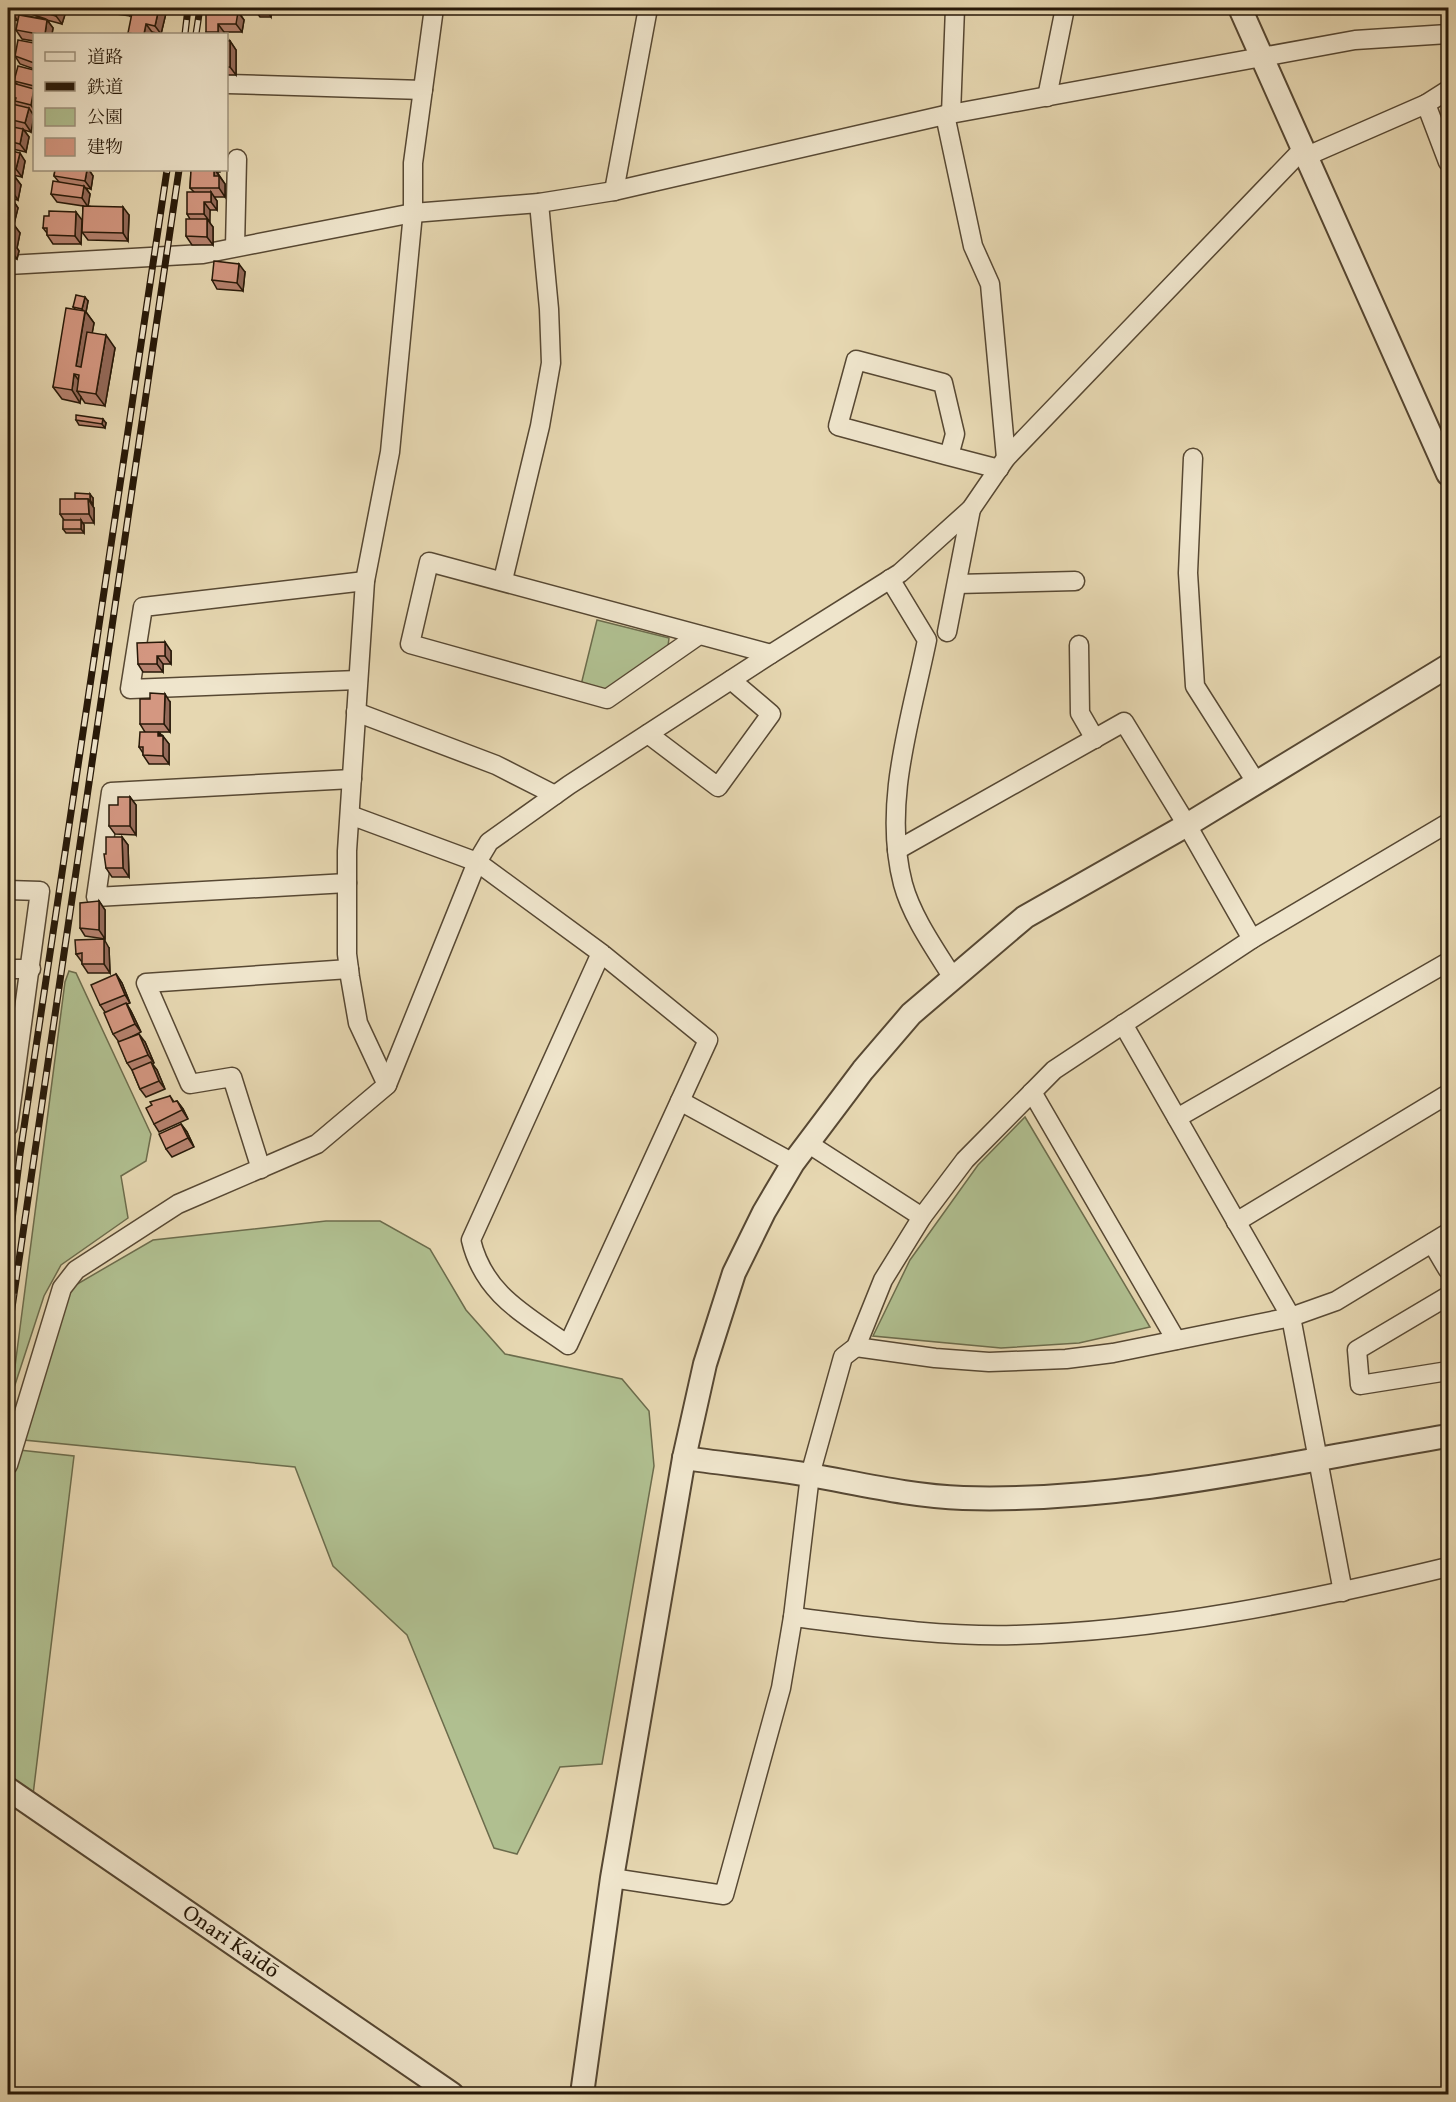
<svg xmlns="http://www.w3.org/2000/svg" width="1456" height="2102" viewBox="0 0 1456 2102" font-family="Vollkorn,'Noto Serif JP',serif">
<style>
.green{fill:#b0bf90;stroke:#6c6c4c;stroke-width:1.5}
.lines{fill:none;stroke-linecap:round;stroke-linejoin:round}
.minor-casing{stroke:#574833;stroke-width:21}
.tertiary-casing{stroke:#574833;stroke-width:26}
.minor{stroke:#efe5cc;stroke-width:18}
.tertiary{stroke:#efe5cc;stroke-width:22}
.rail-casing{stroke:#271909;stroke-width:7}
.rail{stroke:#efe5cc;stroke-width:4.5;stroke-dasharray:14;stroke-linecap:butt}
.wall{fill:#b6826f;stroke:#271909;stroke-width:1.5}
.shaded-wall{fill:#946a5a;stroke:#271909;stroke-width:1.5}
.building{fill:#d49781;stroke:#271909;stroke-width:1.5}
.labels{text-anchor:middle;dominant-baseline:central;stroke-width:5;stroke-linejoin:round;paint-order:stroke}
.street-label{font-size:21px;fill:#271909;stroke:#efe5cc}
</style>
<rect width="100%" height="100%" fill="#e6d7b1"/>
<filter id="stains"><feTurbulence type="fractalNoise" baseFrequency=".00333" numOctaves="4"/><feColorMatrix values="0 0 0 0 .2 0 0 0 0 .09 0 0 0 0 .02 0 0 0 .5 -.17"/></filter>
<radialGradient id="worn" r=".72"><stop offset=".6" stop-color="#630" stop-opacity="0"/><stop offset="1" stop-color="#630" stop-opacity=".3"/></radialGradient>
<g class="green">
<polygon points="597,620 669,638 667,654 609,691 580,689"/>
<polygon points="69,971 76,973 151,1134 146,1161 121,1176 128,1218 61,1265 44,1296 11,1397 65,982"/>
<polygon points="1025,1117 1150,1327 1079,1343 1001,1348 873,1336 910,1260 978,1165"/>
<polygon points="326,1221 380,1221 430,1249 466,1310 505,1354 622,1379 649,1411 654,1466 602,1764 560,1767 517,1854 494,1848 407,1635 333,1566 295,1467 24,1440 67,1290 153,1240"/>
<polygon points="19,1450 74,1456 33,1795 8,1779 8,1484"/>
</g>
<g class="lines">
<g class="minor-casing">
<g id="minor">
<polyline points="228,84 423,90"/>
<polyline points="1047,97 1065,8"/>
<polyline points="1426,104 1448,90"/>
<polyline points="951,114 955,8"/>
<polyline points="945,115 973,246 990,284 1006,458"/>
<polyline points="1307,156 1426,104 1448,162"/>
<polyline points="614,191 648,8"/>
<polyline points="235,247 237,159"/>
<polyline points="8,265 203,254 413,213 539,203 614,191 945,115 1355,40 1448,34"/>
<polyline points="949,456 838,426 856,360 943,383 955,434 949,456 999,469"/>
<polyline points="1193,458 1188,573 1195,686 1256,782"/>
<path d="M890,579l37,61c-16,79 -45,164 -24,244 9,33 32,65 50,94"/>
<polyline points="503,580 540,426 551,363 549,309 539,203"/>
<polyline points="957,584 1075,581"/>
<polyline points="947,632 971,509"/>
<polyline points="699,635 607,699 410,644 429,562 771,654"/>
<polyline points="1079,645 1080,713 1095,739"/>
<polyline points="358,680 130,689 143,607 365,581"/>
<polyline points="356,712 496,765 555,795"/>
<polyline points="648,734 718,787 771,714 731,680"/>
<path d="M350,815l127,47 124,91 107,87 -140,305c-42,-30 -84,-50 -97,-105l130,-287"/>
<polyline points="897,850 1124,722 1187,825 1252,939"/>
<polyline points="347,883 96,897 111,792 352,779"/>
<polyline points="8,890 40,891 8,1127"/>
<polyline points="8,969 31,969"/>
<polyline points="1123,1024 1291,1317 1343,1592"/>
<polyline points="387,1085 358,1023 350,977 347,954 347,851 365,581 390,452 413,213 413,163 434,8"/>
<polyline points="1032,1092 1176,1340"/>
<polyline points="680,1101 793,1163"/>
<polyline points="1177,1118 1448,962"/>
<polyline points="809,1144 922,1217"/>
<polyline points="261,1169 232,1077 190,1084 146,983 349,969"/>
<polyline points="1236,1222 1448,1094"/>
<polyline points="1432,1243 1448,1270"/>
<polyline points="1448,1296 1357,1350 1360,1385 1448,1371"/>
<polyline points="856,1347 935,1358 989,1362 1066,1359 1113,1353 1291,1317 1336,1301 1448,1233"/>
<polyline points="8,1465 62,1288 76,1270 178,1204 317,1144 387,1085 477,862 489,842 569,785 771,654 900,573 971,509 1006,458 1303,149"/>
<path d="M793,1617c73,9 148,20 222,18 146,-4 292,-34 433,-68"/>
<polyline points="612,1878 724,1895 781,1688 793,1617 810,1475 843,1357 856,1347 883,1280 922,1217 965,1160 1054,1070 1252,939 1448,823"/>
</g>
</g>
<g class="tertiary-casing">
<g id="tertiary">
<polyline points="1240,8 1448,474"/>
<path d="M684,1458c42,6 84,10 126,17 51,9 101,21 153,23 161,5 327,-36 485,-62"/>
<path id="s1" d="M8,1789l444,305"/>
<polyline points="582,2094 612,1878 684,1458 705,1364 734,1273 764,1212 793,1163 863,1070 911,1014 1025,917 1187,825 1448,666"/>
</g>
</g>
<use href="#minor" class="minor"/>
<use href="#tertiary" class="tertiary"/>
<g class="rail-casing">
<g id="rail">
<polyline points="185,34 188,8"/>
<polyline points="196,34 200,8"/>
<polyline points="8,1253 20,1154 167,170"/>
<polyline points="8,1335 179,170"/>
</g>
</g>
<use href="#rail" class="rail"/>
</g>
<g class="wall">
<polygon points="8,8 22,8 20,15 46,19 31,14 26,8 67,8 62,24 47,20 53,28 52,34 34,34 34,41 22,39 16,30 18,21 8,18"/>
<polygon points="99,8 132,8 130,16 102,12"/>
<polygon points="236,8 244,20 242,32 224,32 224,34 208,34 206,32"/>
<polygon points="254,8 279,8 279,10 271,10 271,17 260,17 254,9"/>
<polygon points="166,13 161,34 152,32 152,34 129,34 128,33"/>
<polygon points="226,41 230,41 236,50 236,75 226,75"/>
<polygon points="34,43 34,69 20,64 15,56"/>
<polygon points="34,70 34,113 31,112 34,117 31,132 24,130 29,137 26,152 8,148 8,103 12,104 8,98 8,89 17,84 14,81"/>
<polygon points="8,150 25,161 22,177 8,174"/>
<polygon points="55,170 89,170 93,176 91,189 86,188 90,194 88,206 129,215 128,241 88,240 82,232 83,206 57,202 51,194 59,182 54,176"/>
<polygon points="191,170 220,170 220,172 217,172 225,184 225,197 214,197 217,201 217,210 210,210 209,222 213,227 213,245 192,245 186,236 190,219 187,214 194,192 190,188"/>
<polygon points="8,175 15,177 21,185 18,200 8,198"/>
<polygon points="8,198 12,199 18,208 14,224 8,222"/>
<polygon points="82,220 81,244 53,244 47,235 47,233 43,228"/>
<polygon points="8,223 14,225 20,233 17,248 19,251 17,259 8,257"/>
<polygon points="245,272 243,291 217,289 212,280"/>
<polygon points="88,301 86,312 94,323 92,333 115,348 105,406 85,403 81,397 80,403 62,399 53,387 75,309 73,307"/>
<polygon points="76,420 106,423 105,428 79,425"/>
<polygon points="93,498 93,505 92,505 94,508 94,523 83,523 84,525 84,533 66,533 63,529 64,520 60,514 75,499"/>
<polygon points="171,651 171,664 163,664 163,672 143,672 138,664"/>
<polygon points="170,702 170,732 159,732 169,744 169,764 149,764 143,755 143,753 139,747 145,732 140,724"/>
<polygon points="130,797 136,805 136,835 115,834 109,826 118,805"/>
<polygon points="122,837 128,845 129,877 112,877 106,868 106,854"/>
<polygon points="99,901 105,910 105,939 85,936 80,928"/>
<polygon points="109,948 110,973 88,973 82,964 82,962 76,954"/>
<polygon points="116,974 122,983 130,1003 127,1004 131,1011 141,1032 125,1040 145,1042 154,1063 152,1064 157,1070 165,1089 146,1097 140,1089 132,1070 127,1063 119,1042 113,1034 105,1012 100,1005"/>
<polygon points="170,1096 174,1102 177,1101 183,1109 188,1119 159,1132 154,1124"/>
<polygon points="181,1124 187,1132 194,1147 172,1157 166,1149"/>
</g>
<g class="shaded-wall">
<polygon points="14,8 22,8 18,21 12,13"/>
<polygon points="59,8 67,8 62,24 56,16"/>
<polygon points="124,8 132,8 130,16"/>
<polygon points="159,8 162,8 166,13 161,34 155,26"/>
<polygon points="235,8 244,20 242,32 236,24"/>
<polygon points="265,8 269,8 271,10 271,17"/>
<polygon points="47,20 53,28 52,34 45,34"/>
<polygon points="146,24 152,32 152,34 144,34"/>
<polygon points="218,24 224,32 224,34 220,34 218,32"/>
<polygon points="230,41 236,50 236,75 230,67"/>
<polygon points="8,42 14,51 10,62 8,58"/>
<polygon points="34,92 34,110 31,105"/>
<polygon points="29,108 34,116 31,132 25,123"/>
<polygon points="23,129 29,137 26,152 20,144"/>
<polygon points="20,153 25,161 22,177 16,169"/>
<polygon points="87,170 89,170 93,176 91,189 85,181"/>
<polygon points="214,170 215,170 225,184 225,197 219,188 214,176"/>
<polygon points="15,177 21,185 18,200 12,191"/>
<polygon points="84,186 90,194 88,207 82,198"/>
<polygon points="211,192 217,201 217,210 211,202"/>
<polygon points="12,199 18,208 14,224 8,215"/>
<polygon points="204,202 210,210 210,222 204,214"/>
<polygon points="123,207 129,215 128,241 123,233"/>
<polygon points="76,212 82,220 81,244 75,236"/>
<polygon points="207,219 213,227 213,245 207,237"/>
<polygon points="14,225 20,233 17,248 19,251 17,259 11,250 10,242"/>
<polygon points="239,264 245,272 243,291 237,283"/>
<polygon points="85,297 88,301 86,312 94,323 84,379 76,366 85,313 82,309"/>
<polygon points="106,335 115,348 105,406 96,394"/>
<polygon points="74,374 83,386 77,391 81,397 80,403 72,390"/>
<polygon points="103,419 106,423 105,428 102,424"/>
<polygon points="90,494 93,498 93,505 90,500"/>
<polygon points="88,499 94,508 94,523 89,514"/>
<polygon points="81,520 84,525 84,533 81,529"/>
<polygon points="165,642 171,651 171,664 165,656"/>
<polygon points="157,656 163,664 163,672 157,664"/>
<polygon points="165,694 170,702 170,732 164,724"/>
<polygon points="158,732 163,739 163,736 169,744 169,764 163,756"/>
<polygon points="130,797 136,805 136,835 130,826"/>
<polygon points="122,837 128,845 129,877 123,868"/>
<polygon points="99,901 105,910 105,939 99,930"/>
<polygon points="104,939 109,948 110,973 104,964"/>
<polygon points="116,974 122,983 130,1003 125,995"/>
<polygon points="126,1003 131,1011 141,1032 135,1024"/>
<polygon points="139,1034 145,1042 154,1063 148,1055"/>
<polygon points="151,1062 157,1070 165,1089 159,1081"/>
<polygon points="177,1101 183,1109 188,1119 182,1110"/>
<polygon points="181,1124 187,1132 194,1147 188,1138"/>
</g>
<g class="building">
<polygon points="8,8 14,8 12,13 8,12"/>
<polygon points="29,8 59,8 56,16"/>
<polygon points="133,8 159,8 155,26 146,24 144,34 134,34 128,33"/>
<polygon points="206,8 235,8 235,12 238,12 236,24 218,24 218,32 206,32"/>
<rect x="254" y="8" width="11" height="1"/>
<polygon points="19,15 47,20 45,34 38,34 16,30"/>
<polygon points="18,40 34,43 34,63 15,56"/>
<rect x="226" y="41" width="4" height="26"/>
<polygon points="18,66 34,70 34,86 14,81"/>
<polygon points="9,82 34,89 31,105 15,101 16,98 8,96 8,89"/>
<polygon points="8,103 29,108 25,123 8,119"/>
<polygon points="8,126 23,129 20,144 8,141"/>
<polygon points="8,150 20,153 16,169 8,167"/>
<polygon points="55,170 87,170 85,181 54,176"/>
<polygon points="191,170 214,170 214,176 219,176 219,188 190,188"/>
<polygon points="8,175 15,177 12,191 8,190"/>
<polygon points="53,181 84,186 82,198 51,194"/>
<polygon points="187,192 211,192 211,202 204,202 204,214 187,214"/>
<polygon points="8,198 12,199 8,215"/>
<polygon points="83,206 123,207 123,233 82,232"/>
<polygon points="49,211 76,212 75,236 47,235 47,228 43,228 44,216 49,216"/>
<polygon points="186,219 207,219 207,237 186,236"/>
<polygon points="8,223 14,225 10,242 13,243 11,250 8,250"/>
<polygon points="214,261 239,264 237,283 212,280"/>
<polygon points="76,295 85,297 82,309 73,307"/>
<polygon points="66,308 85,311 76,366 81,367 87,332 106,335 96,394 77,391 79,375 74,374 72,390 53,387"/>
<polygon points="76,415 103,419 102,424 76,420"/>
<polygon points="75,493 90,494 90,500 88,500 88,499 75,499"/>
<polygon points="60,499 88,499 89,514 60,514"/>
<rect x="63" y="520" width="18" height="9"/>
<polygon points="165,642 165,656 157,656 157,664 138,664 137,643"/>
<polygon points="150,693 165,694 164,724 140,724 140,699 150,699"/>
<polygon points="140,732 158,732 158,736 163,736 163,756 143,755 143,747 139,747"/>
<polygon points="118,797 130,797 130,826 109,826 109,805 118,805"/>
<polygon points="106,837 122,837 123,868 106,868 104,854 106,854"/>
<polygon points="99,901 99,930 80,928 80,903"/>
<polygon points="104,939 104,964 82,964 82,953 76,954 75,940"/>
<polygon points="116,974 125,995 100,1005 91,985"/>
<polygon points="126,1003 135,1024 113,1034 104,1013"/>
<polygon points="139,1034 148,1055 127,1063 118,1042"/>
<polygon points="151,1062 159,1081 140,1089 132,1070"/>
<polygon points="170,1096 173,1102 177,1101 182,1110 154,1124 146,1108 152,1105 150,1102"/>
<polygon points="181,1124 188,1138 166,1149 159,1134"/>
</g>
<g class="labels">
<g class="street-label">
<text stroke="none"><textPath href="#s1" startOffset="270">Onari Kaidō</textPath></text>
</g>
</g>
<rect width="1456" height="2102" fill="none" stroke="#e6d7b1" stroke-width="30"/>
<rect x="9" y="9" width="1438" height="2084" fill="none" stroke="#271909" stroke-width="3"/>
<rect x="15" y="15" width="1426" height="2072" fill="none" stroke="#271909" stroke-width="1.5"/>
<rect x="33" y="33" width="195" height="138" fill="#efe5cc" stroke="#9f937e" stroke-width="1.5"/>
<rect x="45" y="52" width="30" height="9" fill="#efe5cc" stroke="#9f937e" stroke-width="1.5"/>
<text x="87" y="63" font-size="18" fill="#271909">道路</text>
<rect x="45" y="82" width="30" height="9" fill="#271909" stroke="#9f937e" stroke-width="1.5"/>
<text x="87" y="93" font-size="18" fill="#271909">鉄道</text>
<rect x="45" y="108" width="30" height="18" fill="#b0bf90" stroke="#9f937e" stroke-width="1.5"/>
<text x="87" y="123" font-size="18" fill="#271909">公園</text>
<rect x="45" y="138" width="30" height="18" fill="#d49781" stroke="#9f937e" stroke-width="1.5"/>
<text x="87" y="153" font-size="18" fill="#271909">建物</text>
<rect width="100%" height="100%" filter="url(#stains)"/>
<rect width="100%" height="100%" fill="url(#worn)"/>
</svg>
